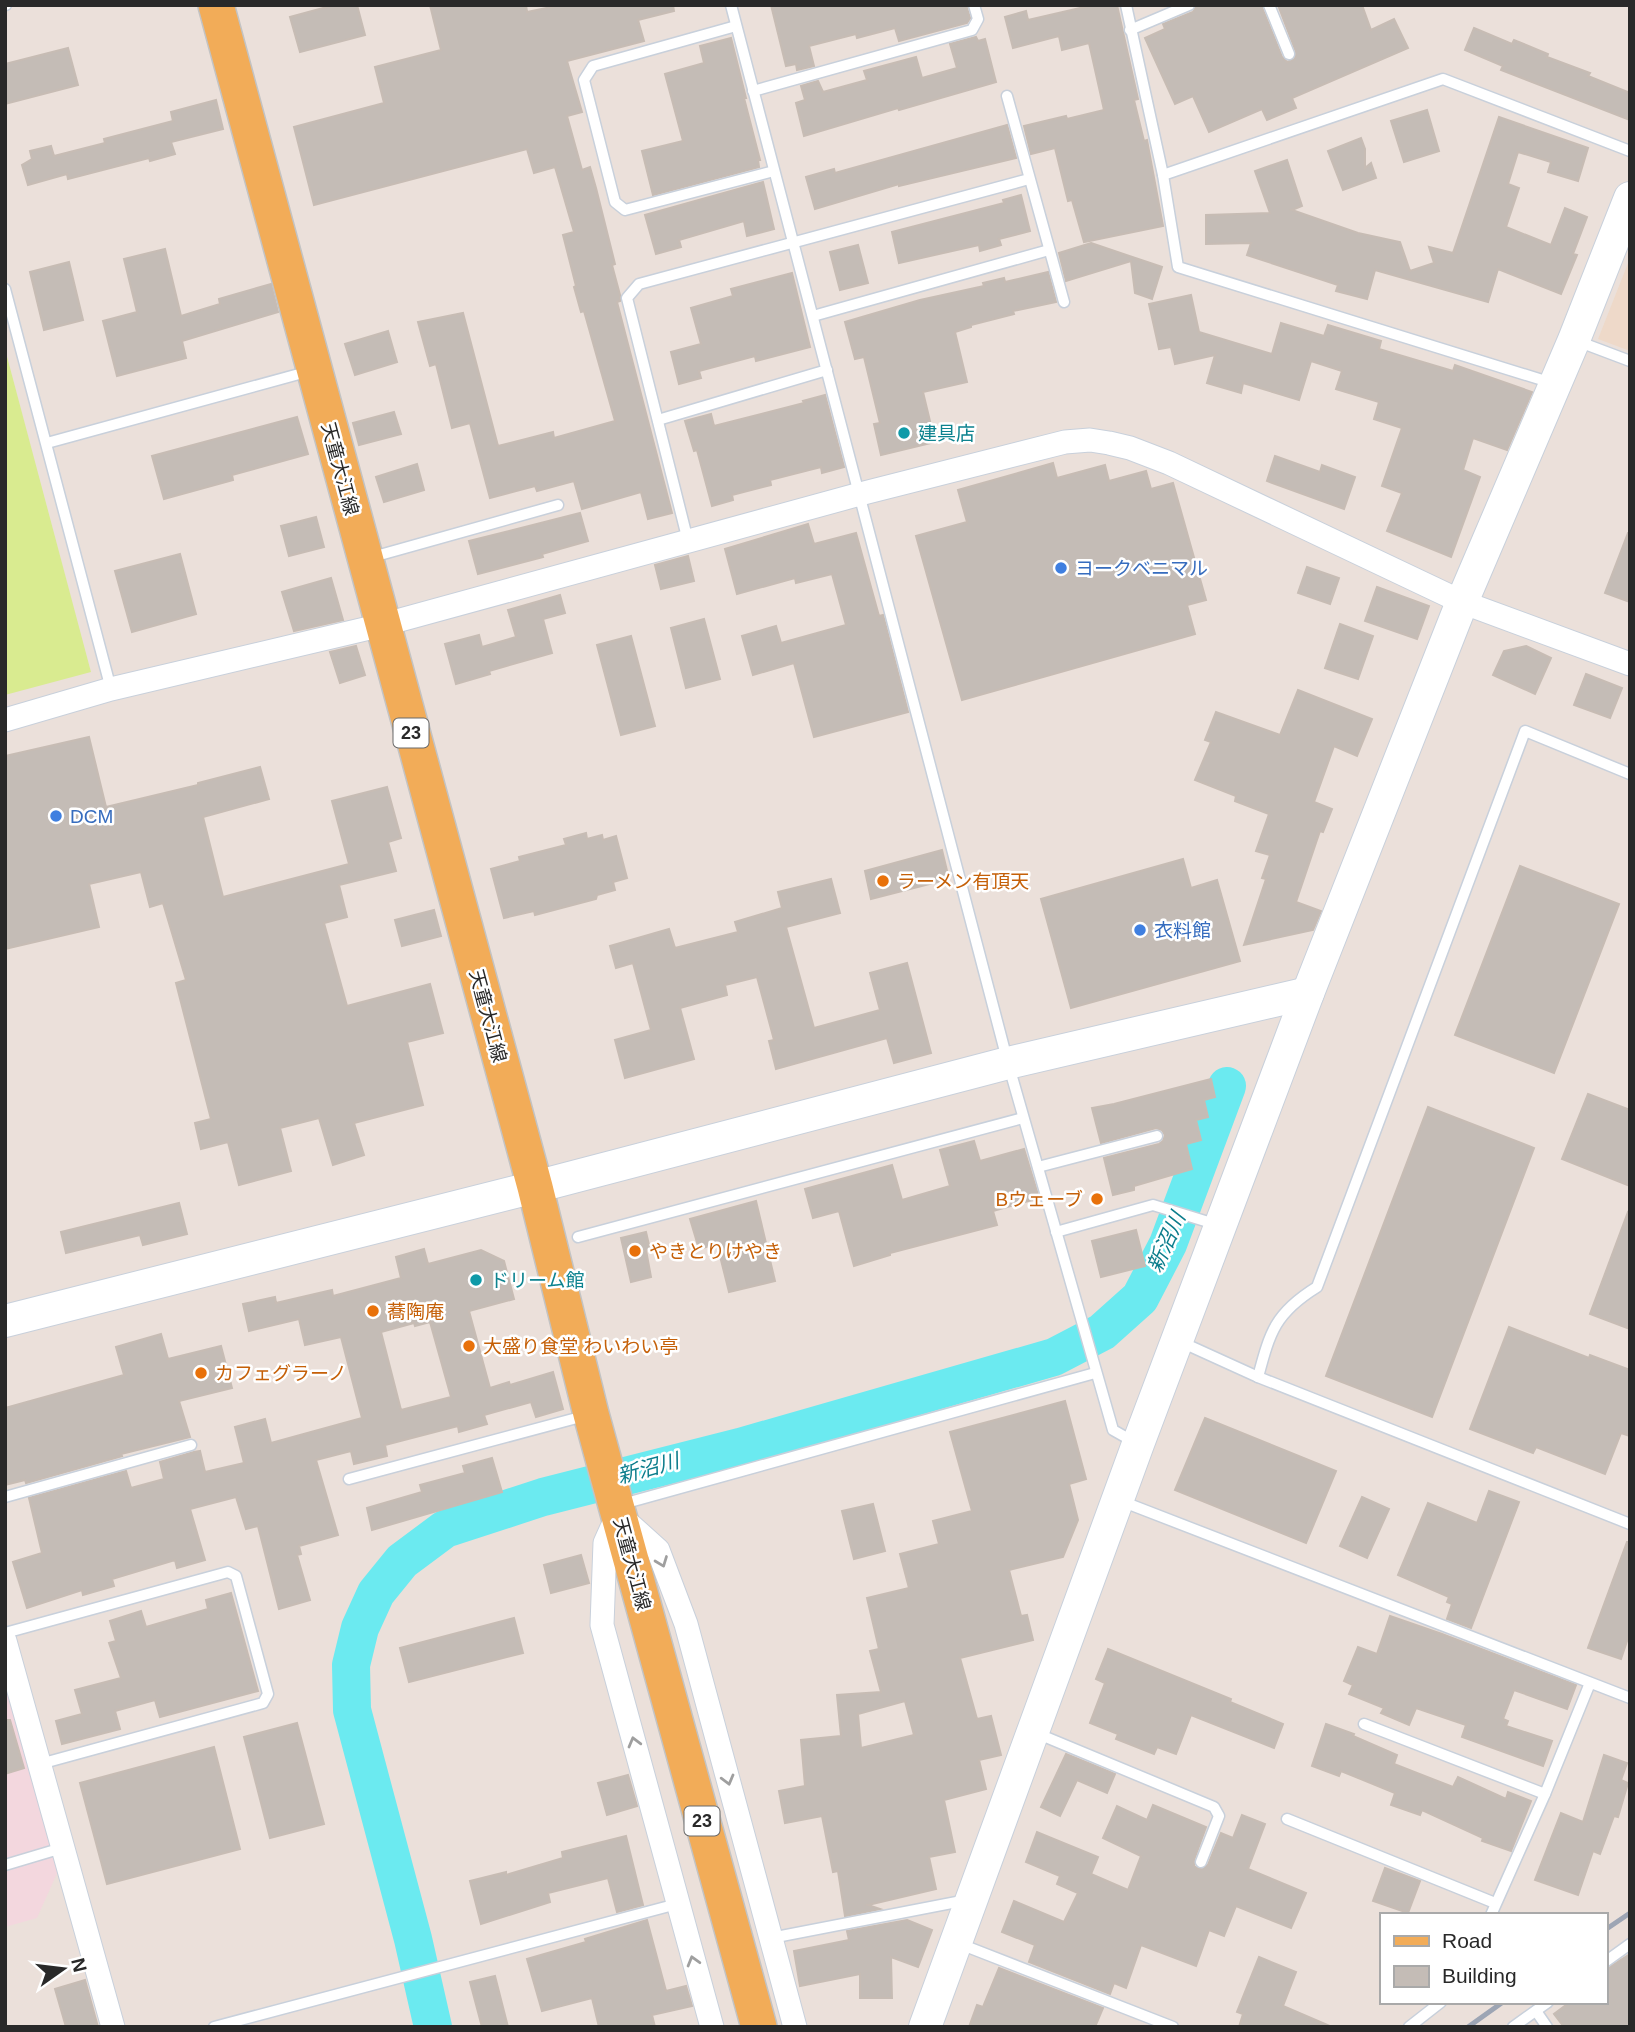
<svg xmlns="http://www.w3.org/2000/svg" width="1635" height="2032" viewBox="0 0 1635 2032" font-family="Arial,'Noto Sans JP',sans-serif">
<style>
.education{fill:#eed9c9}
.medical{fill:#f3d7de}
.pitch{fill:#d9eb90}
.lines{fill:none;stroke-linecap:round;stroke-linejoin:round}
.river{stroke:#6beaf0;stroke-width:38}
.building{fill:#c4bcb6;stroke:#c7bcb4;stroke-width:2;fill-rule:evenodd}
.lane-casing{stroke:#c8d0db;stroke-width:13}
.street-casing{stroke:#c8d0db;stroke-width:25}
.secondary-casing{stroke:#c8d0db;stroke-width:34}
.primary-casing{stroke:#c3c3c3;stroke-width:38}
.lane{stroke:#fff;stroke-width:10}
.street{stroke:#fff;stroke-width:23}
.secondary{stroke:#fff;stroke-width:32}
.primary{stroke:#f2ac58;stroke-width:35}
.rail{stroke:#9da5b4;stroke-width:5}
.oneway{stroke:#9f9f9f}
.culture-dot{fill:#0f9aa8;stroke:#fff;stroke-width:2.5}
.shop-dot{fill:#3f7fe0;stroke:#fff;stroke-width:2.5}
.food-dot{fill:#e8710a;stroke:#fff;stroke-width:2.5}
.labels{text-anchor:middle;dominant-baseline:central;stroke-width:5;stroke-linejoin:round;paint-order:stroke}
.shield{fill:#fff;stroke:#696969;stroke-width:2}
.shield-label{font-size:18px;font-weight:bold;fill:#292929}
.culture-label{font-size:19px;fill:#0d838f;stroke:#fff;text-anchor:start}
.street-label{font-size:19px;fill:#292929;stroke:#fff}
.shop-label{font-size:19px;fill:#366cbe;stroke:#fff;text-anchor:start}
.food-label{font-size:19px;fill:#c56008;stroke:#fff;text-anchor:start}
.water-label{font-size:21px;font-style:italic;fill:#0c7d8c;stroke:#fff}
</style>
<rect width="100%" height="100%" fill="#ebe0da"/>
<polygon class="education" points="1630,258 1630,351 1598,339"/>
<polygon class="medical" points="5,1672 59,1869 37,1918 5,1927"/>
<polygon class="pitch" points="5,349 91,672 5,695"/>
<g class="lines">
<polyline class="river" points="433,2027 413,1939 352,1710 351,1665 360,1628 376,1593 402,1561 445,1529 543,1497 740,1447 1054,1357 1102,1332 1140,1298 1168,1244 1227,1086"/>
</g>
<g class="building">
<polygon points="334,5 357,5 365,35 300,52 290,17"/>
<polygon points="430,5 526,5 527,12 561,5 673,5 674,11 638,20 644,41 567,61 582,112 567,116 582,170 590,167 596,188 615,264 612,265 620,295 620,301 617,302 672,513 648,519 641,492 582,509 574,481 537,491 535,486 490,498 470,423 452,428 436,364 430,366 418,322 463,313 498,446 553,432 554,438 615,421 584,311 581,312 574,287 576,286 563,235 574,232 555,167 534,173 527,149 314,205 294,127 384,103 375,67 441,50"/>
<polygon points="771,5 966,5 970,18 967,23 899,41 895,28 857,38 856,34 809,46 814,66 797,70 796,64 786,66"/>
<polygon points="1093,5 1117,5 1138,99 1134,100 1144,141 1147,140 1163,226 1084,242 1072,200 1068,201 1055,148 1031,154 1024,126 1066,116 1067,119 1104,110 1089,43 1062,50 1059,36 1013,48 1005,17 1026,11 1028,20"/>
<polygon points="1197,5 1261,5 1282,57 1287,62 1295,59 1296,52 1278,5 1362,5 1371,30 1394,19 1408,48 1292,98 1296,108 1267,120 1262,109 1209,132 1193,96 1175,104 1145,38 1165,29 1163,24 1193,12"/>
<polygon points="1474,28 1512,44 1514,40 1548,54 1547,57 1590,73 1588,76 1630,93 1630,120 1501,70 1503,66 1465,50"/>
<polygon points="976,37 978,41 985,39 996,82 899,110 898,108 804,136 796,103 805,100 801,86 818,81 823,92 867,80 864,71 916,57 922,78 957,68 950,44"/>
<polygon points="731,38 746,98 744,98 760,160 758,160 759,167 653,195 642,151 683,141 665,74 704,63 700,46"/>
<polygon points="68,48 78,85 5,104 5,64"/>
<polygon points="216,100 223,129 171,142 175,154 150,161 149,158 68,179 67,174 28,185 22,165 32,159 30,151 51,146 54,156 105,143 104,139 173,121 171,112"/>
<polygon points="1427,110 1439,151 1404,162 1391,121"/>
<polygon points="1499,117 1588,148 1578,181 1548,172 1551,162 1518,152 1508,184 1519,188 1506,227 1551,245 1565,208 1587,217 1573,254 1577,255 1561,294 1498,269 1488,302 1375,270 1367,299 1336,291 1338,285 1247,255 1251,243 1206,244 1206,215 1270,213 1255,171 1287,160 1302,206 1292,210 1358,233 1400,242 1410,271 1434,263 1429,247 1453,253"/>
<polygon points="1007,125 1016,158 899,186 899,184 815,209 806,177 834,169 835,173"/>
<polygon points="1361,138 1365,149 1365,168 1371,163 1376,178 1343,190 1328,151"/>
<polygon points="763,182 774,229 747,236 744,221 679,240 681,247 656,254 645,215"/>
<polygon points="1021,195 1030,231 999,239 1001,245 980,251 979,245 899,263 892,232 1004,203 1003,200"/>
<polygon points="1091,243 1162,267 1152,299 1135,293 1131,261 1066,281 1059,253"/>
<polygon points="858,245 868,283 840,290 830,252"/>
<polygon points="165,249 181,316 220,304 219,299 271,284 278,312 182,341 186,358 117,376 103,321 137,312 124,259"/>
<polygon points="69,262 83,320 44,330 30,272"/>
<polygon points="1048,272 1056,302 1013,311 1014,314 971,325 971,327 955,332 967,382 923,392 935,442 881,455 874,424 880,423 864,357 855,359 845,322 920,300 984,286 983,283 1004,278 1005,282"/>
<polygon points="792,273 810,347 756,361 755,356 699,371 701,378 679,384 671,352 701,344 691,308 733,296 731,289"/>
<polygon points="1191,295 1199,332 1272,354 1281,323 1324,336 1328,325 1381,341 1379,349 1453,371 1455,365 1532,392 1507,450 1473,438 1463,470 1480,477 1451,557 1387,531 1402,493 1382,486 1402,428 1374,419 1379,402 1336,389 1342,371 1311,361 1299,400 1243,383 1241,393 1207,383 1215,355 1175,364 1171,347 1159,349 1149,304"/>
<polygon points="388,331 397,362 355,375 345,344"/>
<polygon points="825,395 844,467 822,473 821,467 770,480 771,485 732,495 733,500 712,506 697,450 694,451 685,421 711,414 714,426 804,403 803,401"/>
<polygon points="394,412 401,434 359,445 353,423"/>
<polygon points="297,417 308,454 232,475 233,480 164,499 152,456"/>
<polygon points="1275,456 1320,472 1322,465 1355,477 1344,509 1267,481"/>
<polygon points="1053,463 1057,478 1105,465 1109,481 1146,471 1151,489 1173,483 1206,600 1187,605 1195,634 962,700 916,536 967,522 958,490"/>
<polygon points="417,464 424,490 384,502 376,477"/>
<polygon points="580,513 588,541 542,554 543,557 478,574 469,541"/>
<polygon points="316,517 324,547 289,556 281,526"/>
<polygon points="808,524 814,544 856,533 879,616 883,615 908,712 814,737 794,663 753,675 742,636 776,626 781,643 846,625 832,574 796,583 795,578 737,594 725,549"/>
<polygon points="1628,533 1630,533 1630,602 1605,593"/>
<polygon points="180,554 196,614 132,632 115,571"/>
<polygon points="688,556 694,581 661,589 655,565"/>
<polygon points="1307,567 1339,578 1330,604 1298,593"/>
<polygon points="331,578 343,620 294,631 282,592"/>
<polygon points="1377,587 1429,606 1417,639 1365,621"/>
<polygon points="560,595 565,613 543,619 552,653 489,671 490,674 456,684 445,644 479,635 482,647 516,637 508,610"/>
<polygon points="704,619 720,679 686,688 671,628"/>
<polygon points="1340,624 1373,636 1358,679 1325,668"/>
<polygon points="631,636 655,726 621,735 597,645"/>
<polygon points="356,646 365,675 340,683 330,652"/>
<polygon points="1526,646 1551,658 1535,694 1493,675 1504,651"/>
<polygon points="1586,674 1622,688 1610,718 1574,705"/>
<polygon points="1298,690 1372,719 1357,756 1334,746 1314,802 1332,809 1323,832 1320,831 1296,902 1321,911 1313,930 1244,945 1266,879 1262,878 1270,855 1256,851 1269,814 1235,801 1236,796 1195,780 1211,742 1205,740 1216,712 1280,735"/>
<polygon points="89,737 106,807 198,785 198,783 260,767 269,799 203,817 223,897 349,864 332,801 387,787 401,838 388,842 396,871 339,885 347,917 324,923 347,1006 430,984 443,1033 407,1042 423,1105 354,1123 364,1155 333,1165 319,1118 280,1128 291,1171 239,1185 228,1142 201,1149 195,1123 211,1119 176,983 186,980 163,903 150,907 141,872 89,884 99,927 5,949 5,756"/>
<polygon points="586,833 587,839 602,835 603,840 616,836 627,878 613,882 615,890 597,895 596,899 535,915 534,911 504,918 491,869 520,861 519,857 566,845 564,839"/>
<polygon points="942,850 949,879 871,899 865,871"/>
<polygon points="1183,859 1191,888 1217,880 1240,961 1071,1008 1041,899"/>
<polygon points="1520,866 1619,904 1554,1073 1455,1035"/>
<polygon points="831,879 840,913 786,927 814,1028 880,1010 870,973 907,963 931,1053 894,1063 887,1038 776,1069 769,1041 774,1040 757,977 725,985 727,995 680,1008 694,1059 625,1078 615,1040 651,1030 633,963 616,968 610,946 669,929 675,948 738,932 735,922 782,908 778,892"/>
<polygon points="434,910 441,936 402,946 395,920"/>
<polygon points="1211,1079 1215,1097 1204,1100 1208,1117 1196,1120 1201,1140 1186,1144 1192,1169 1134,1186 1134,1190 1113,1195 1104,1158 1159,1144 1163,1141 1165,1135 1162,1130 1156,1128 1101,1143 1092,1108 1114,1104"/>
<polygon points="1588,1094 1630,1110 1630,1186 1562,1159"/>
<polygon points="1428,1107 1534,1148 1432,1417 1326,1376"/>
<polygon points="974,1141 980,1161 1024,1149 1039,1198 993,1211 997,1225 890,1253 890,1255 854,1266 839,1211 813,1218 805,1189 892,1165 902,1200 950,1186 940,1150"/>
<polygon points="756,1201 775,1281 729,1292 717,1244 699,1249 690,1219"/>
<polygon points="179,1203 187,1234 143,1245 140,1235 66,1253 61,1232"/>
<polygon points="1628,1212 1630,1213 1630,1329 1590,1314"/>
<polygon points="1136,1230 1145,1266 1101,1277 1092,1241"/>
<polygon points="646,1232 650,1249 646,1250 651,1277 631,1282 621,1238"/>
<path d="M424,1249l4,15 53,-14 23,11 10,38 -45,12 21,77 19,-6 1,3 43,-13 10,37 -27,8 -5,-15 -47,13 3,9 -28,8 -1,-6 -73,19 2,11 -33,8 -3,-13 -35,9 22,75 -39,11 2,8 -4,1 13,45 -31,9 -21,-83 -12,3 -10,-32 -46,12 15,51 -28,8 -2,-8 -63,19 2,7 -31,9 -1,-5 -55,18 -14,-46 29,-9 -13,-55 97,-27 5,17 33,-9 -4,-17 34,-10 6,-1 5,21 39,-9 -9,-36 30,-8 6,24 91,-25 -21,-81 -36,8 -6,-26 -50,12 -6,-27 32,-7 1,6 56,-13 1,6 68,-18 -5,-21zM430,1322l21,75 -50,13 -20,-78 33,-9 1,3z"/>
<polygon points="1509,1327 1589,1358 1590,1355 1630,1370 1630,1436 1621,1433 1605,1474 1536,1447 1533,1453 1470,1429"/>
<polygon points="161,1334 168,1359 221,1346 232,1388 179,1401 190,1437 121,1454 122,1456 26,1483 25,1480 5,1485 5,1408 124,1375 116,1347"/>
<path d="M1065,1401l21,78 -17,5 9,36 -15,37 -54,13 12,46 6,-1 6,25 -73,18 17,61 14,-3 10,39 -22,5 7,29 -42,11 11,52 -26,5 7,32 -68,16 12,4 -35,7 -7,-45 -5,1 -11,-56 -37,7 -6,-32 26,-5 -4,-46 40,-4 -4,-41 44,-3 -11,-41 9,-2 -12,-51 42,-10 -9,-34 39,-10 -6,-23 39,-10 -22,-79zM905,1701l9,34 -53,13 -3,-34z"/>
<polygon points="1205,1418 1336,1471 1306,1543 1175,1490"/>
<polygon points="492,1458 502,1492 372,1530 367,1508 422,1492 420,1485 465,1473 463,1466"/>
<polygon points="1489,1491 1519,1502 1471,1628 1447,1619 1452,1604 1447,1602 1449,1597 1398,1575 1428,1503 1477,1523"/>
<polygon points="1362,1497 1389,1509 1367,1558 1340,1546"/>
<polygon points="873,1504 885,1551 854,1559 842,1511"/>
<polygon points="1627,1542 1630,1542 1630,1632 1621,1659 1588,1648"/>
<polygon points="581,1555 589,1583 551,1593 544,1565"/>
<polygon points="231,1593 258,1691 160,1717 155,1700 115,1711 120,1729 62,1744 56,1721 82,1714 75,1690 121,1678 109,1643 116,1641 110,1621 141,1611 146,1627 208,1609 206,1600"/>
<polygon points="1390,1616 1442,1634 1576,1685 1567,1709 1514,1690 1503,1719 1508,1721 1506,1726 1552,1741 1543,1766 1462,1737 1466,1725 1416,1708 1409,1725 1381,1713 1384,1708 1349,1694 1353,1685 1344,1681 1358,1647 1377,1654"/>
<polygon points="514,1618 523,1653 409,1682 400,1648"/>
<polygon points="1108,1649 1231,1699 1230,1702 1283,1724 1274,1748 1191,1715 1176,1754 1157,1747 1154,1754 1116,1739 1118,1734 1090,1723 1105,1683 1096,1679"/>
<polygon points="5,1720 10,1720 24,1768 5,1774"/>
<polygon points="297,1723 324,1824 270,1838 244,1737"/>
<polygon points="1326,1724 1354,1734 1353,1736 1397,1755 1394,1764 1453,1787 1458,1777 1506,1799 1508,1792 1531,1801 1511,1851 1482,1841 1483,1838 1422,1810 1420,1815 1391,1805 1395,1793 1341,1771 1339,1776 1312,1766"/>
<polygon points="214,1747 240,1849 107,1884 80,1783"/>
<polygon points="1066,1754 1115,1774 1107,1793 1077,1780 1060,1816 1041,1807"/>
<polygon points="1604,1755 1627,1763 1621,1780 1628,1783 1618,1817 1614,1816 1600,1854 1593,1851 1578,1895 1535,1880 1561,1813 1583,1822"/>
<polygon points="628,1775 637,1806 607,1815 598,1783"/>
<polygon points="1153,1805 1206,1827 1194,1860 1194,1866 1199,1869 1208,1865 1221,1833 1233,1838 1242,1815 1265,1824 1248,1869 1306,1893 1291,1928 1236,1906 1224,1936 1209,1930 1196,1966 1141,1945 1126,1988 1114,1983 1110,1994 1029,1962 1035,1945 1002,1932 1014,1901 1064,1922 1078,1893 1057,1884 1060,1876 1026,1862 1037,1832 1098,1857 1091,1874 1128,1890 1141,1856 1103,1838 1117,1806 1147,1820"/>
<polygon points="626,1836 643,1905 617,1912 608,1878 548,1893 550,1902 481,1924 470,1881 506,1872 506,1875 563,1858 562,1852"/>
<polygon points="1385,1868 1420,1881 1408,1913 1373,1901"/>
<polygon points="647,1920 666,1991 686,1986 692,2006 652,2015 655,2027 599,2027 592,1998 542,2011 527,1959 586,1942 585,1939"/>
<polygon points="907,1920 932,1930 918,1967 891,1957 892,1998 860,1998 860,1974 800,1986 794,1951 849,1940 847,1931"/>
<polygon points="1630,1954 1630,2027 1564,2027 1554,2014 1570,2002 1605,2002 1605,1970"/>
<polygon points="1259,1957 1296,1972 1283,2006 1332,2027 1239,2027 1243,2014 1237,2012"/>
<polygon points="999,1968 1103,2008 1095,2027 969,2027 977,2005 983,2007"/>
<polygon points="495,1976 508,2027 482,2027 470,1982"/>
<polygon points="85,1980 98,2027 66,2027 55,1989"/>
</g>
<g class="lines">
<g class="lane-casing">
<g id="lane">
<polyline points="5,5 6,5"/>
<polyline points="731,5 1008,1063 1113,1430 1136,1443"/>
<polyline points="1126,5 1163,175 1178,267 1552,383"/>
<polyline points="1269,5 1289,54"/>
<polyline points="736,26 593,66 584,80 615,202 625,210 774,171"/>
<polyline points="1130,30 1189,5"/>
<polyline points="753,91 972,30 978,19 974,5"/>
<polyline points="1007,96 1064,302"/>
<polyline points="1163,175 1443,79 1630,151"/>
<polyline points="5,289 111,689"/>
<polyline points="813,316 1049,250"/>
<polyline points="1577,341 1630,361"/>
<polyline points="658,420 827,370"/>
<polyline points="47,443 310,371"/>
<polyline points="688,541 627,298 639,284 1029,179"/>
<polyline points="369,558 558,505"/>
<path d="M1630,774l-105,-43 -208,556c-42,26 -47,45 -59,90l372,147"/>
<polyline points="1038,1167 1157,1136"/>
<polyline points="1056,1232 1153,1205 1218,1225"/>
<polyline points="578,1237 1023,1118"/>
<polyline points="1181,1342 1258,1377"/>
<polyline points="349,1479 588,1415"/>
<polyline points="5,1497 191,1445"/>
<polyline points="1121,1501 1630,1698"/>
<polyline points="619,1505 1095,1373"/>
<polyline points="5,1633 228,1572 236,1576 268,1694 263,1703 40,1764"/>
<polyline points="1364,1724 1545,1794"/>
<polyline points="1036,1733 1214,1807 1219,1816 1201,1862"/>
<polyline points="1287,1819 1495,1903"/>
<polyline points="5,1865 62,1848"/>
<polyline points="1491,1915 1545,1794 1590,1683"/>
<polyline points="771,1938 967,1900"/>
<polyline points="960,1944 1173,2027"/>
<polyline points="1605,1962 1630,1944"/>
<polyline points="1536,2011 1547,2027"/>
<polyline points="214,2027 677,1904"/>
<polyline points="1409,2027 1441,2002"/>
<polyline points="1513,2027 1548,2002"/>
</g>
</g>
<g class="street-casing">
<g id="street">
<polyline points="5,720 111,689 382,625 860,494 1065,442 1090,440 1109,443 1130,448 1169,463 1462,602 1630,664"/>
<polyline points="5,1641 113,2027"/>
<polyline points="712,2027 602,1625 605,1543 618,1514 658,1550 686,1624 795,2027"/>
</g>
</g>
<g class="secondary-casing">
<g id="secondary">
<polyline points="5,1321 535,1187 1008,1063 1308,993"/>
<polyline points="925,2027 1138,1444 1308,993 1462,602 1574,340 1630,198"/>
</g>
</g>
<g class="primary-casing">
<polyline id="primary" points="216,5 535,1187 591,1414 759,2027"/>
</g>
<use href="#lane" class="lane"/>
<use href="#street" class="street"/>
<use href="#secondary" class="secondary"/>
<use href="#primary" class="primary"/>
<g class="rail">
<polyline points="1605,1930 1630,1913"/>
<polyline points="1468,2027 1503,2002"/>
</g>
</g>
<defs><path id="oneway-chevron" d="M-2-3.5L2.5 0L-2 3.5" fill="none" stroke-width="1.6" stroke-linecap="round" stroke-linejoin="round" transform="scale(1.75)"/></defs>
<g class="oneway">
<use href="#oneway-chevron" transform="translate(662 1562) rotate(69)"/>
<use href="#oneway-chevron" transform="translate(634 1742) rotate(-105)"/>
<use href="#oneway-chevron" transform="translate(728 1780) rotate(75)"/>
<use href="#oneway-chevron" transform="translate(693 1961) rotate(-106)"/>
</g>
<g class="culture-dot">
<circle cx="904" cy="433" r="7"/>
<circle cx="476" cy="1280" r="7"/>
</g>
<g class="shop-dot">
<circle cx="1061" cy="568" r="7"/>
<circle cx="56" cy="816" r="7"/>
<circle cx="1140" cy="930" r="7"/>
</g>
<g class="food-dot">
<circle cx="883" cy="881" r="7"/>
<circle cx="1097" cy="1199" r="7"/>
<circle cx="635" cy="1251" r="7"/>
<circle cx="373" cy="1311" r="7"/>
<circle cx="469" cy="1346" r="7"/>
<circle cx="201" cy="1373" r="7"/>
</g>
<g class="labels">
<g class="shield">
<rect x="393.5" y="718.5" width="35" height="29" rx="5"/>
<rect x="684.5" y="1806.5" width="35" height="29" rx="5"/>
</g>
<g class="shield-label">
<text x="411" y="733">23</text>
<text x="702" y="1821">23</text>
</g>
<g class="culture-label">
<text x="918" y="433">建具店</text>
<text x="490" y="1280">ドリーム館</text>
</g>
<g class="street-label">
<text transform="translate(340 469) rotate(75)">天童大江線</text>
<text transform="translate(488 1016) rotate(75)">天童大江線</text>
<text transform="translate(632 1564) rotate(75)">天童大江線</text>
</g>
<g class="shop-label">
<text x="1075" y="568">ヨークベニマル</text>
<text x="70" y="816">DCM</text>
<text x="1154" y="930">衣料館</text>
</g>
<g class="food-label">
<text x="897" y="881">ラーメン有頂天</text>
<text x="1083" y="1199" text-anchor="end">Bウェーブ</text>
<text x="649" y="1251">やきとりけやき</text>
<text x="387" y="1311">蕎陶庵</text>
<text x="483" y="1346">大盛り食堂 わいわい亭</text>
<text x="215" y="1373">カフェグラーノ</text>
</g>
<g class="water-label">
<text transform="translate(1166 1242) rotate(-66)">新沼川</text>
<text transform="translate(648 1468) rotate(-15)">新沼川</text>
</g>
</g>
<rect width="1635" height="2032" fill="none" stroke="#292929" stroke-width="14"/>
<rect x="1380" y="1913" width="228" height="91" fill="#ffffff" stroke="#a9a9a9" stroke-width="2"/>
<rect x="1394" y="1936" width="35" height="10" fill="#f2ac58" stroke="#a9a9a9" stroke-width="2"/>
<text x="1442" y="1948" font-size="21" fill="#292929">Road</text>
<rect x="1394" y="1966" width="35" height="21" fill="#c4bcb6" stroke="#a9a9a9" stroke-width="2"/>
<text x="1442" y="1983" font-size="21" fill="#292929">Building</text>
<g transform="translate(63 1969) rotate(76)" stroke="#ffffff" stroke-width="5" paint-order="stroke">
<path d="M0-5L12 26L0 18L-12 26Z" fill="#292929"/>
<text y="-10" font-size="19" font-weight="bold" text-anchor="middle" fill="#292929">N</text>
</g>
</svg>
